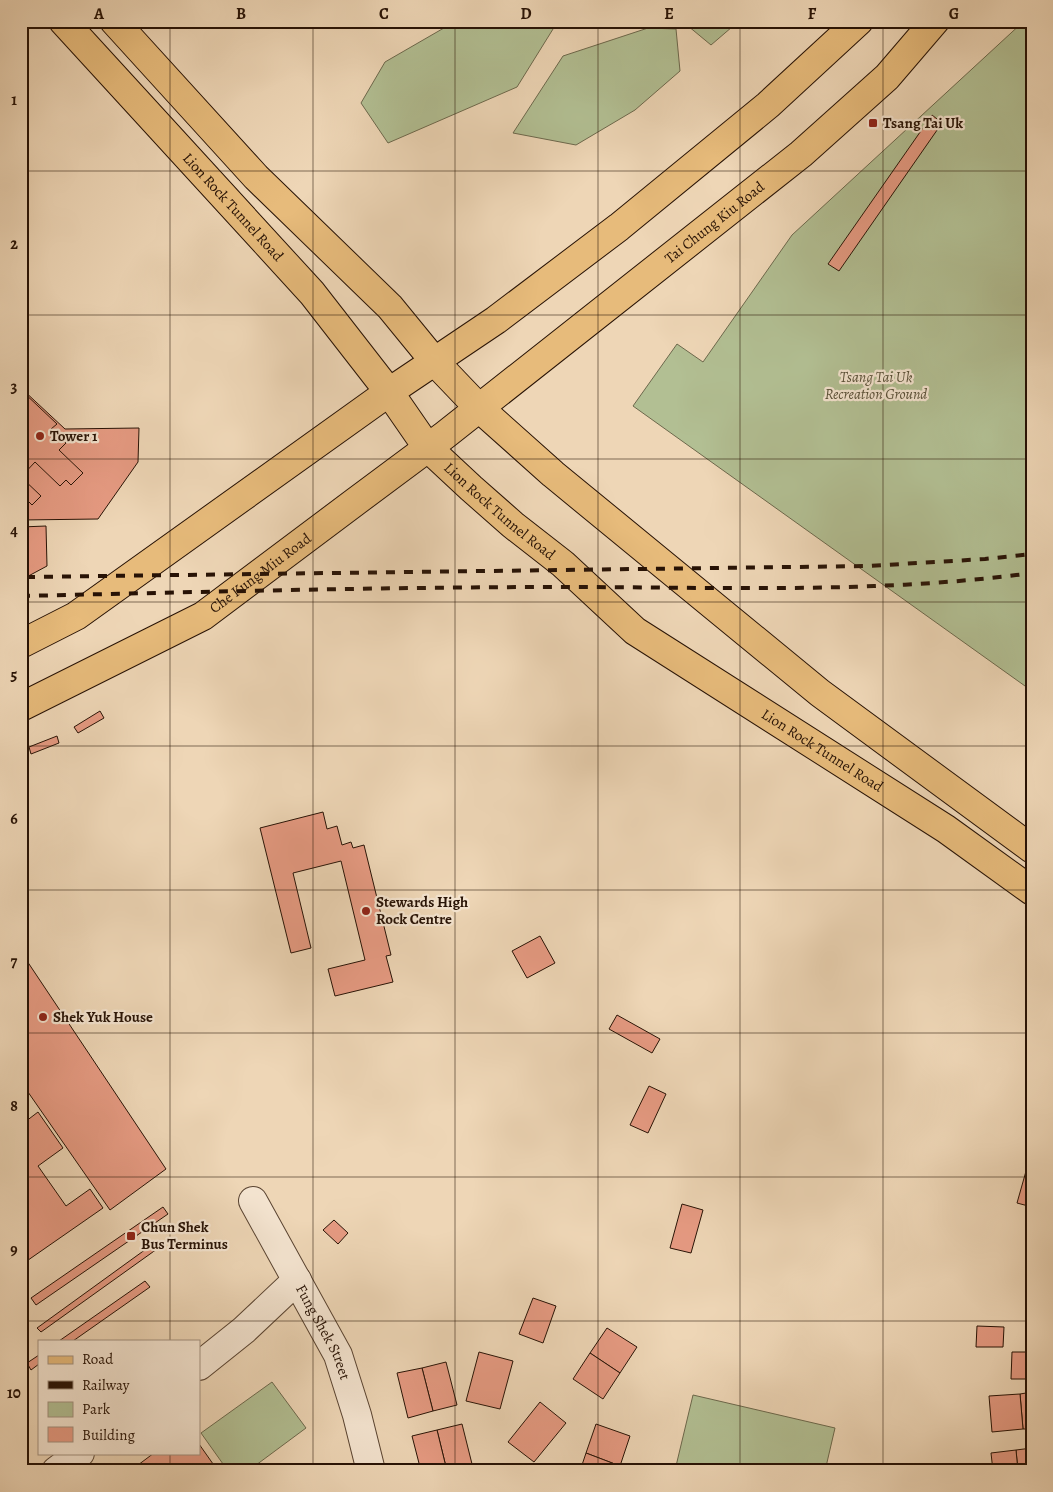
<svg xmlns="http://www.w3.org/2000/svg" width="1053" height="1492" viewBox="0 0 1053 1492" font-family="Alegreya,serif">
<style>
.green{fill:#b2bf93;stroke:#6c684c}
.building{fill:#e79b83;stroke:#271205}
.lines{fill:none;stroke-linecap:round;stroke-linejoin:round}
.minor-casing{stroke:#594331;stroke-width:30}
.major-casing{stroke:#271205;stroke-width:30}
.minor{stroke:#f4e4d0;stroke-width:28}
.major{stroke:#e7bb7b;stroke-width:28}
.rail{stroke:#271205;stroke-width:4;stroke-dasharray:9 9;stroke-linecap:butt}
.grid{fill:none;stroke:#271205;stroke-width:1;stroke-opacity:0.55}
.poi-dot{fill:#8f2418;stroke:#f4e4d0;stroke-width:2}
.labels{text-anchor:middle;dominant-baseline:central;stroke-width:4.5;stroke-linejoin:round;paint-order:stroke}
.poi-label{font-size:15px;font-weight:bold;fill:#271205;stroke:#f4e4d0;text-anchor:start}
.street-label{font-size:15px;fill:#271205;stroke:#f4e4d0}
.park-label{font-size:15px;font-style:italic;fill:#584f37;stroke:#f4e4d0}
.neatline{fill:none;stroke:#271205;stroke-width:2}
.grid-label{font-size:16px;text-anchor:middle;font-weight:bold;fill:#271205}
</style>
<rect width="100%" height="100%" fill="#eed6b6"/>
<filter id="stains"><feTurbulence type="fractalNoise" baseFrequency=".004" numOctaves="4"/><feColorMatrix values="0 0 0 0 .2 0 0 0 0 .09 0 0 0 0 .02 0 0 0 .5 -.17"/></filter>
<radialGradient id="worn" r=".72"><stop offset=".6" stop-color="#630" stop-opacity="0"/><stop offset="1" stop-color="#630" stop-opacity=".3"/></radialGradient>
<g class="green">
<polygon points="456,21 558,21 517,87 388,143 361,103 385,62"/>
<polygon points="682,21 739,21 711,45"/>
<polygon points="1024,21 1032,21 1032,691 633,406 677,344 703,362 792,235"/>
<polygon points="648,28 676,29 680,71 635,110 576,145 513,133 563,56"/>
<polygon points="272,1382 306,1428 248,1471 228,1471 201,1433"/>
<polygon points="693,1395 835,1428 825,1471 695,1471 676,1466"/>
</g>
<g class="building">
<polygon points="932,115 942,123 839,271 828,264"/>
<polygon points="21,388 65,429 139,428 138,462 98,519 21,520"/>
<polygon points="21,390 57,424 51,429 66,443 59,450 83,473 71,485 66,480 60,486 35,462 21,477"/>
<polygon points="21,477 41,496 32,505 29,502 21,510"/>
<polygon points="46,526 47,566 21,580 21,527"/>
<polygon points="100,711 104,718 78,733 74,727"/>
<polygon points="57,736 59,743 31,754 29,747"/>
<polygon points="323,812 327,829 337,826 342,845 351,842 353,848 364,845 391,955 386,956 393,982 335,996 328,969 365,960 341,861 293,873 311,948 291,953 260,828"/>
<polygon points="540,936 555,963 527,978 512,951"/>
<polygon points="21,952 166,1169 110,1210 21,1082"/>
<polygon points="617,1015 660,1039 652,1053 609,1029"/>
<polygon points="649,1086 666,1094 648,1133 630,1125"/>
<polygon points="38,1112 63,1148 38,1166 66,1206 90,1189 103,1208 21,1265 21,1125"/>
<polygon points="1030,1157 1032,1157 1032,1207 1017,1203"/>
<polygon points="682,1204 703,1210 691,1253 670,1248"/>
<polygon points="163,1207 168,1214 36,1305 31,1298"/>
<polygon points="334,1220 348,1233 338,1244 323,1230"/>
<polygon points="153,1244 157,1249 41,1332 37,1328"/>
<polygon points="145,1281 150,1287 73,1341 59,1341"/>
<polygon points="533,1298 556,1306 543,1343 519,1334"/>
<polygon points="977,1326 1004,1327 1003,1347 976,1347"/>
<polygon points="607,1328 637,1347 620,1373 590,1353"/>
<polygon points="479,1352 513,1361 500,1409 466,1401"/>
<polygon points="1012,1352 1032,1352 1032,1379 1011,1379"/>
<polygon points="590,1353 620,1373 603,1399 573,1379"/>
<polygon points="39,1355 39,1364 31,1370 27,1363"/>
<polygon points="446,1362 457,1405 433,1411 422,1368"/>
<polygon points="422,1368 433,1411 408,1418 397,1373"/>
<polygon points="1032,1392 1032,1429 1023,1429 1020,1394"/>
<polygon points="1020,1394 1023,1429 992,1432 989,1396"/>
<polygon points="540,1402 566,1423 534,1462 508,1442"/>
<polygon points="462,1424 473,1468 447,1471 437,1430"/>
<polygon points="596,1424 630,1436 620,1466 586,1453"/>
<polygon points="437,1430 447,1471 421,1471 412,1436"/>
<polygon points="199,1444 218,1471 130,1471 154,1453 199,1453"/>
<polygon points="1032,1448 1032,1471 1018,1471 1016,1450"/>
<polygon points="1016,1450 1018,1471 993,1471 991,1453"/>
<polygon points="586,1453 620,1466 618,1471 580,1471"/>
</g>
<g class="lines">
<g class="minor-casing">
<g id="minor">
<path id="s1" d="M253,1201l85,154 19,60 14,56"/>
<polyline points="199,1366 244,1330 297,1280"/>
<polyline points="56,1471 80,1453"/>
</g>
</g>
<g class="major-casing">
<g id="major">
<path id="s2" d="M63,21l249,272 77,99 38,55 44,41 42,37 50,39 72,67 311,198 86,62"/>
<polyline points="114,21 256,177 390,307 435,362 478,407 553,474 820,693 1032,849"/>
<polyline points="21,644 76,616 389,392 496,320 619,227 768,105 859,21"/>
<path id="s3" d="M21,707l182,-91 152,-114 90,-67 356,-281 86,-77 48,-56"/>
</g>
</g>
<use href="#minor" class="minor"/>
<use href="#major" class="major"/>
<g class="rail">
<polyline points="26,577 868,566 985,559 1032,554"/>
<path d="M21,596c181,-4 363,-9 544,-9 155,0 312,7 467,-14"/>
</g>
</g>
<path class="grid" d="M170,21v1320M313,21v1450M455,21v1450M598,21v1450M740,21v1450M883,21v1450M21,171h1011M21,315h1011M21,459h1011M21,602h1011M21,746h1011M21,890h1011M21,1033h1011M21,1177h1011M21,1321h1011M170,1453v18"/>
<g class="poi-dot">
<rect x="868" y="118" width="10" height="10" rx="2.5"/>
<circle cx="40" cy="436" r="5"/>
<circle cx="366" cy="911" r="5"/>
<circle cx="43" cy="1017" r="5"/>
<rect x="126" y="1231" width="10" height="10" rx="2.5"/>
</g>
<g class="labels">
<g class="poi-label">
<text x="883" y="123">Tsang Tai Uk</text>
<text x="50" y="436">Tower 1</text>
<text x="376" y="902">Stewards High<tspan x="376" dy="17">Rock Centre</tspan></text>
<text x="53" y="1017">Shek Yuk House</text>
<text x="141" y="1227">Chun Shek<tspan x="141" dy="17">Bus Terminus</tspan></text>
</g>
<g class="street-label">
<text stroke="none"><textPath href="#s2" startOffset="252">Lion Rock Tunnel Road</textPath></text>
<text stroke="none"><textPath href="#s3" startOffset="849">Tai Chung Kiu Road</textPath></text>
<text stroke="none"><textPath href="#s2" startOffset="658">Lion Rock Tunnel Road</textPath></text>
<text stroke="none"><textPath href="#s3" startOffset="275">Che Kung Miu Road</textPath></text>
<text stroke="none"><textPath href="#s2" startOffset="1061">Lion Rock Tunnel Road</textPath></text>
<text stroke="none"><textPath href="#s1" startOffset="149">Fung Shek Street</textPath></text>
</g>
<g class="park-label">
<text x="876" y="377">Tsang Tai Uk<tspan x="876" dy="17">Recreation Ground</tspan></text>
</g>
</g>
<rect width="1053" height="1492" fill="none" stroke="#eed6b6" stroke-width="55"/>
<rect x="38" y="1340" width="162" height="115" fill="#f4e4d0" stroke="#a2907f"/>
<rect x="48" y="1356" width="25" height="8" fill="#e7bb7b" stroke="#a2907f"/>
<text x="82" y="1364" font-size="15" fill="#271205">Road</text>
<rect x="48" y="1381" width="25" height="8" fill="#271205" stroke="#a2907f"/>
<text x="82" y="1390" font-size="15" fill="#271205">Railway</text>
<rect x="48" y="1402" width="25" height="15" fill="#b2bf93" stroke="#a2907f"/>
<text x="82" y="1414" font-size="15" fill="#271205">Park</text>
<rect x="48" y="1427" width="25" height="15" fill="#e79b83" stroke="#a2907f"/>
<text x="82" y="1440" font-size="15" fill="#271205">Building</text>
<rect x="28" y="28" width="998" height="1436" class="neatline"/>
<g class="grid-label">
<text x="99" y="19">A</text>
<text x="241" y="19">B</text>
<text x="384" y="19">C</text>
<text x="526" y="19">D</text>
<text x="669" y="19">E</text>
<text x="812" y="19">F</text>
<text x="954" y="19">G</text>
<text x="14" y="105">1</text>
<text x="14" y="249">2</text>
<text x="14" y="392">3</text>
<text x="14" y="536">4</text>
<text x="14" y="680">5</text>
<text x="14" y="824">6</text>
<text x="14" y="967">7</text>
<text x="14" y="1111">8</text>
<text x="14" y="1255">9</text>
<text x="14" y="1398">10</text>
</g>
<rect width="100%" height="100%" filter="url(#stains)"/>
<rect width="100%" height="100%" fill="url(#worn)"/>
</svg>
